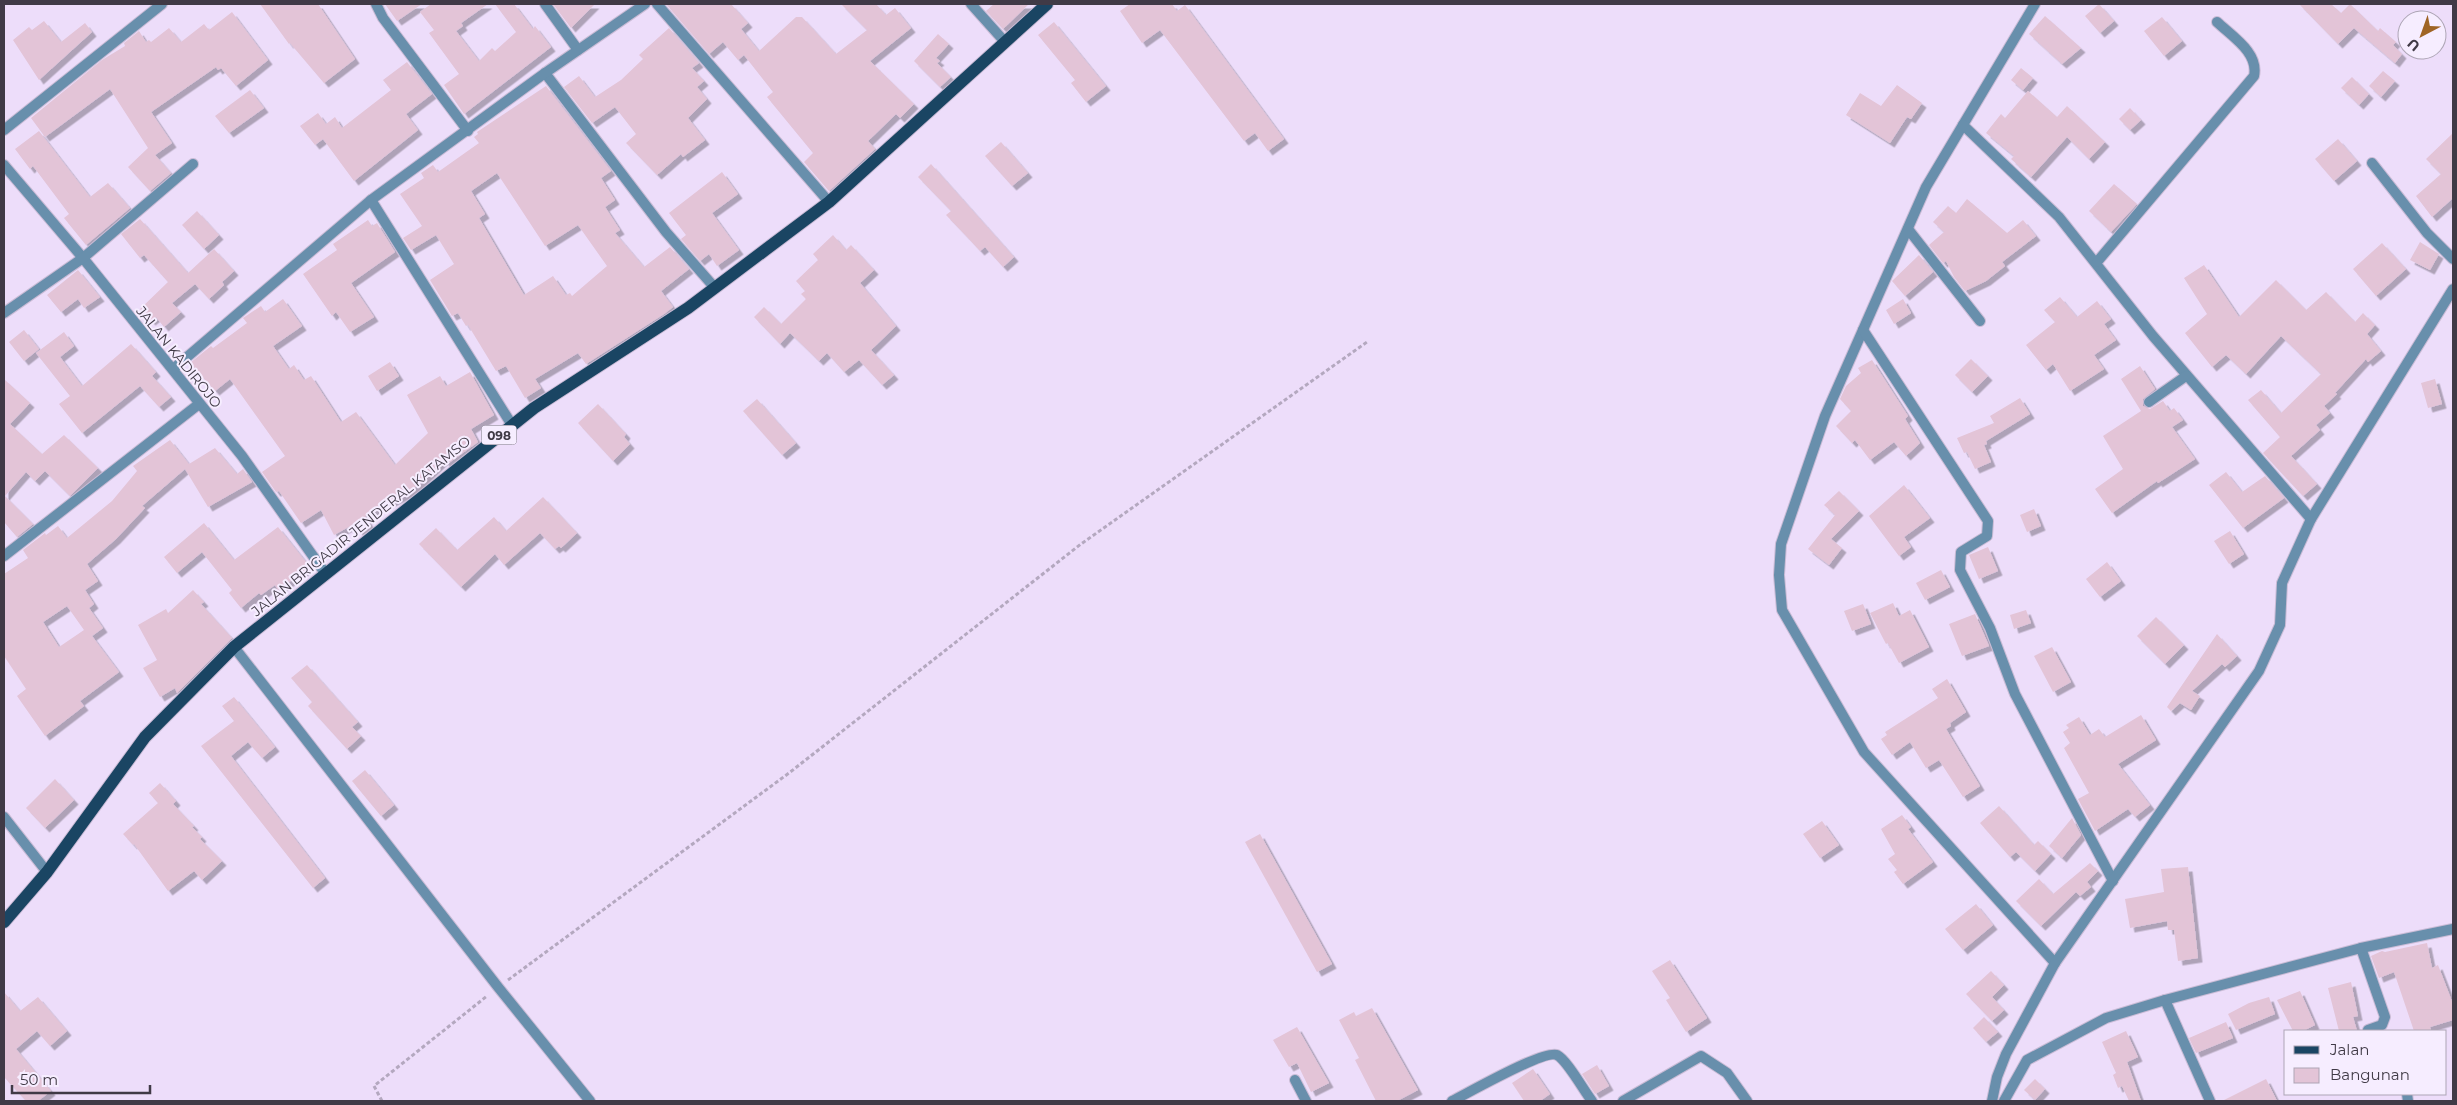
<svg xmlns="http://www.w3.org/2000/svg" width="2457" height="1105" viewBox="0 0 2457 1105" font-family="Montserrat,sans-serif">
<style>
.building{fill:#e3c4d7;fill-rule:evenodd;filter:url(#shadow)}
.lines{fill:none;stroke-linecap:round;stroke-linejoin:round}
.service-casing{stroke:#cabcd6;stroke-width:12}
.minor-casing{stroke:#cabcd6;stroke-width:12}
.primary-casing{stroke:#cabcd6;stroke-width:14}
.path{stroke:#b4a8bf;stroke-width:3;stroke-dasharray:4 2.5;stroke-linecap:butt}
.service{stroke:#688fac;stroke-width:10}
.minor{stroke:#688fac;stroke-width:10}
.primary{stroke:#1a4563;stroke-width:12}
.labels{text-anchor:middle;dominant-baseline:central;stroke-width:4;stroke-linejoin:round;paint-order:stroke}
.shield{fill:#f6edff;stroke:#77707e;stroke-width:1}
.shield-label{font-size:12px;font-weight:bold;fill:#403a46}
.street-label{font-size:14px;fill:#403a46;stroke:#f6edff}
</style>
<defs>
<filter id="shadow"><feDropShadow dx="4.5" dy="4.5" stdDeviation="0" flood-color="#0004"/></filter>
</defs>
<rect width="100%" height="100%" fill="#edddfa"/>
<g class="building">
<polygon points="260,4 318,4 355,59 324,83 290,43 289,44"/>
<polygon points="385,4 422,4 397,21"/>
<polygon points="431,4 488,4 461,23 463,26 456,31 479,61 492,48 495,51 516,32 495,4 514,4 533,29 535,26 551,47 464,114 444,85 459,74 429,33 434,30 420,12"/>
<polygon points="553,4 595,4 571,28"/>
<polygon points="666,4 731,4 748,23 741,29 759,51 796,17 802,17 836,54 867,30 841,4 876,4 886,15 895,8 911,28 870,61 914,104 900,118 896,114 868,141 875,149 829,191 804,162 813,153 767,97 773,92 744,55 738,60 723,42 709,54"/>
<polygon points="994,4 1029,4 1003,29 986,11"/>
<polygon points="1130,4 1172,4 1177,11 1185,5 1284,139 1268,151 1255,133 1244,141 1160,30 1142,43 1120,11"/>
<polygon points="2099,4 2114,21 2100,33 2085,16"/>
<polygon points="2299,4 2331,4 2341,13 2350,4 2378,31 2380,28 2396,42 2393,45 2402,54 2395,63 2354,28 2338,44"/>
<polygon points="232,12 268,60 236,86 221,68 218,70 216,67 151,112 172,143 155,155 171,173 150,191 128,167 148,148 110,89 45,137 31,118 102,60 125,46 124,43 139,31 146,42 149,40 151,42 169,28 181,42 204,24 209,30"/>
<polygon points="2045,16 2081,48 2062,64 2029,34"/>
<polygon points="2162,17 2182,41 2164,56 2144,31"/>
<polygon points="44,21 61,42 85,23 92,32 39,80 13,40 29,27 32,30"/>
<polygon points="1054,22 1106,86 1086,102 1071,83 1075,80 1038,35"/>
<polygon points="669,28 699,63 692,68 704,81 697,87 707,99 688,118 705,140 683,157 681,154 657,175 626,143 636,134 615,107 592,123 564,87 579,76 595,97 621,80 643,59 639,55"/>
<polygon points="938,34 949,44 936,58 940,61 937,63 951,77 940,87 914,61"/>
<polygon points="407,62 432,94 406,114 418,130 354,181 323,139 315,145 300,126 318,113 326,124 335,117 342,128 391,90 383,80"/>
<polygon points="2021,68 2033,78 2023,90 2011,80"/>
<polygon points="2383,71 2395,81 2381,97 2369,86"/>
<polygon points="2352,77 2369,94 2359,105 2341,88"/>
<polygon points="1897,85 1922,103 1911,119 1907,117 1890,143 1846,115 1860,93 1881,106"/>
<path d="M546,86l65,85 -10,7 14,22 -10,7 15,23 -5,3 29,34 26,-20 19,22 -28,22 12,16 -9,7 -78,50 -8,-11 -43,26 6,9 -16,10 -19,-32 -10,5 -28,-46 -2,1 -8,-13 -6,3 -22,-36 24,-16 -18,-29 -25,15 -8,-12 19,-12 -22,-32 24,-16 -3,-5 12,-8 5,7 41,-29 -5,-6 4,-3 -1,-2zM497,173l48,73 33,-21 29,41 -35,30 -2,-3 -4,2 -13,-19 -29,19 -45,-77 6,-4 -14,-23z"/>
<polygon points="250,90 264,108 229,133 215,116"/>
<polygon points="2028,91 2057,117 2067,106 2105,142 2089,159 2067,137 2031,177 2011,159 2014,156 1986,133 2001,114 2005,118"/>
<polygon points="2130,108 2141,120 2130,130 2119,119"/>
<polygon points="39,131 90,197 108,183 130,208 86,245 64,218 69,214 33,166 30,169 15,149"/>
<polygon points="2453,133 2453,198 2432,217 2416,196 2441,174 2426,159"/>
<polygon points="2338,139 2357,161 2334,181 2315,159"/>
<polygon points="1001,142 1028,173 1012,186 985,156"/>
<polygon points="931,164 1014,257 1003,267 985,247 980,251 968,238 946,215 951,211 918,177"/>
<polygon points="722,172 738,194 712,213 739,250 717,266 709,254 700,261 681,239 686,235 669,213"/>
<polygon points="2114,184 2137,204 2111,232 2089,211"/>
<polygon points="1967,199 2007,233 2023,220 2036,236 2002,262 2005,266 1986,281 1965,291 1954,277 1946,261 1943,263 1929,245 1944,232 1933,222 1948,206 1956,213"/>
<polygon points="197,211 219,235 204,249 182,225"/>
<polygon points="140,219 188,273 214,249 234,271 222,282 224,285 209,299 195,284 172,303 181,312 164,327 156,317 151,321 140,309 168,282 144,255 140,258 121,234"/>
<polygon points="368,220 372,226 377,223 395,252 351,283 374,317 350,332 336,312 332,316 303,274 337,250 333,244"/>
<polygon points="833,235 846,250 851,245 874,270 860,283 896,326 871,350 894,375 882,385 859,360 844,372 827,353 819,361 790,333 780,344 754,317 764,307 781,324 806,299 801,294 805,291 796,281 818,260 813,254"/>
<polygon points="2420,242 2439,254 2430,270 2410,260"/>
<polygon points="2382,243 2406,269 2376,296 2353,269"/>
<polygon points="1919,255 1933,272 1905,296 1892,281"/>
<polygon points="2204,265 2239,317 2276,280 2306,310 2326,292 2355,322 2363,313 2375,325 2367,334 2381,351 2368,362 2366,359 2335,393 2337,394 2324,406 2330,413 2316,425 2320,430 2291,456 2317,484 2303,496 2263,453 2280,437 2248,400 2261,390 2281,413 2321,374 2281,336 2246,374 2226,355 2212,367 2185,333 2207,314 2184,278"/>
<polygon points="78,270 100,297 84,308 78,299 61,312 47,295"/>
<polygon points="2060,297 2077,317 2097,301 2111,319 2104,324 2116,340 2094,355 2104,369 2070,391 2053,364 2046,370 2026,345 2055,322 2044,310"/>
<polygon points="283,299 302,326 273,346 289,369 294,365 304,380 311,376 341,422 356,412 395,465 428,433 407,395 440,376 446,386 470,372 494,415 471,429 478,442 446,465 444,460 410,492 365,516 370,525 358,531 354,524 334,535 321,510 301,523 279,491 276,492 262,472 285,456 230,379 215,391 190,363 211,346 213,348 247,323 243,318 261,306 265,312"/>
<polygon points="1903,299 1911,313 1894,324 1886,310"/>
<polygon points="24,330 39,349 24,361 9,342"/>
<polygon points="64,332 74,346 60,357 82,386 131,344 156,372 152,376 171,397 159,407 140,386 82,433 59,404 70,396 36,353"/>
<polygon points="1971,359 1988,376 1972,392 1955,375"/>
<polygon points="1872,360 1908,416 1905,419 1920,443 1906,456 1894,442 1870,460 1855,440 1852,443 1836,426 1851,411 1840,399 1846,386 1861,373 1858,368"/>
<polygon points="390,362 399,376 377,391 368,376"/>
<polygon points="2140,366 2155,389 2143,399 2143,406 2150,409 2163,401 2170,411 2174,408 2183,420 2172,427 2195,459 2158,483 2157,481 2112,513 2095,489 2123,469 2103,436 2141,411 2121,379"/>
<polygon points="4,379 30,403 10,424 42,454 64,435 98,468 70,496 45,471 35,481 26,472 5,496 33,524 17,537 4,522"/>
<polygon points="2435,379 2442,404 2428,408 2421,383"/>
<polygon points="2020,398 2030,414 1986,441 1987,444 1984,445 1991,462 1975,469 1967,452 1964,453 1957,438 1994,423 1990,416"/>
<polygon points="757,399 796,443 782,455 743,411"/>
<polygon points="598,404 626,434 624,437 630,444 613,461 578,423"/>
<path d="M170,440l19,24 26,-16 22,26 6,-5 9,13 -44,25 -23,-38 -43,37 3,2 -29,31 -29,25 11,17 -13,9 9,14 -5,4 14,20 -11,8 27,36 -39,29 4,5 -39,30 -28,-40 9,-7 -22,-33v-82l24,-16 -5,-8 22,-17 1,2 12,-9 9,12 45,-37 25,-30 -4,-5zM67,606l17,24 -25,17 -16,-25z"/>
<polygon points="2226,472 2242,492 2265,476 2284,498 2243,528 2209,485"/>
<polygon points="1904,485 1930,518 1904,537 1911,547 1899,556 1869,516"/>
<polygon points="1839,491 1859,511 1831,539 1842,548 1829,565 1808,549 1835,515 1824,505"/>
<polygon points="543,497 577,533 561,548 559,546 555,549 540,533 504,565 495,554 461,587 419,544 436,528 457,550 494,517 506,531"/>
<polygon points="2034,509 2041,526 2027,532 2020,515"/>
<polygon points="204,523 234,560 278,527 310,567 278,590 275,585 261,595 259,593 241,608 229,593 232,590 202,552 177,573 164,557"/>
<polygon points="2230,531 2244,554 2229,564 2214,541"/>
<polygon points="1988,547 1998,571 1979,579 1969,555"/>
<polygon points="2107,562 2121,581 2100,597 2086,579"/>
<polygon points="1941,570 1950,587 1925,600 1916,583"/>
<polygon points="193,590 204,602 201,604 232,638 177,693 175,688 160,697 143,668 157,660 138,625 166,609 168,613"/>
<polygon points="1893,603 1899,616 1910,610 1929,647 1899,663 1888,643 1886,644 1870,613"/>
<polygon points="1863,604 1871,624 1852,631 1844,611"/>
<polygon points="2026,610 2031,623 2014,629 2010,615"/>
<polygon points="1975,614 1989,646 1962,656 1949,624"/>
<polygon points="2156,617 2184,645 2165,664 2137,636"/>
<polygon points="2217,634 2237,656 2225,667 2222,664 2192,691 2200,696 2191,710 2180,703 2171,711 2167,707"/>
<polygon points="2052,647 2071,682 2053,692 2034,656"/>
<polygon points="307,665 358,722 352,727 361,736 347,749 308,706 312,702 291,678"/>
<polygon points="1947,679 1966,712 1950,723 1951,726 1946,729 1980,786 1963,797 1939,760 1926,768 1910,742 1892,755 1881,739 1887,735 1885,732 1938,698 1932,689"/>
<polygon points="234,697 275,747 262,758 248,742 231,756 325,878 313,888 201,746 234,721 222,706"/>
<polygon points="2141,715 2156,740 2118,764 2150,805 2135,817 2128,809 2095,831 2078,799 2089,793 2064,748 2070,743 2063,732 2069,728 2066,725 2079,717 2090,735 2099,729 2105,737"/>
<polygon points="365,770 394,805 381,816 352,781"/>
<polygon points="55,779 74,800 45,828 26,808"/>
<polygon points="160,783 176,801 173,804 194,826 192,827 202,837 200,839 222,861 202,880 194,871 168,891 134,844 133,845 123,834 158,803 149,793"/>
<polygon points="1999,806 2034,845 2038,841 2051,854 2035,871 2016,852 2010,857 1980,823"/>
<polygon points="1902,815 1911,827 1908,829 1933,862 1903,884 1894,872 1897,870 1888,859 1895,854 1881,829"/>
<polygon points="2072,818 2081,835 2062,858 2049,846"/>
<polygon points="1822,821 1839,845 1820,858 1803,834"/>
<polygon points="1260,834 1332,964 1317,972 1245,842"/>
<polygon points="2090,863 2098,871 2087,882 2091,887 2080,896 2076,892 2041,926 2016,901 2039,879 2053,894"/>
<polygon points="2188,867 2198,958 2178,961 2174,930 2168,930 2167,921 2130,928 2125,899 2164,892 2161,869"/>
<polygon points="1976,904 1993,925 1963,950 1945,929"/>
<polygon points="2427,943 2432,968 2438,965 2453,1004 2453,1020 2430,1027 2431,1031 2414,1031 2394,972 2379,978 2371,956 2382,951 2385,952"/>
<polygon points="1670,960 1707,1018 1686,1032 1666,1000 1670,998 1652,971"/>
<polygon points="1991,971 2004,985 1992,997 2004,1010 1992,1021 1966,994"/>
<polygon points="2351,982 2358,1016 2353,1017 2357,1031 2339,1031 2328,988"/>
<polygon points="2300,991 2315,1025 2303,1031 2293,1031 2277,1000"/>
<polygon points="4,992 20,1011 38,997 67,1031 50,1046 37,1031 16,1049 51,1091 38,1101 26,1101 4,1077"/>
<polygon points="2269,997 2275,1014 2236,1030 2228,1014 2249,1003"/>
<polygon points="1372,1008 1418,1090 1397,1101 1376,1101 1355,1060 1359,1058 1339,1020 1354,1012 1356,1016"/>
<polygon points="1984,1017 1998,1032 1986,1042 1973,1028"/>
<polygon points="2226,1022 2233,1038 2196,1053 2189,1038"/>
<polygon points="1297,1027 1329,1083 1311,1092 1297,1063 1289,1067 1273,1040"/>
<polygon points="2126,1031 2138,1057 2127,1062 2141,1101 2129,1101 2122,1086 2118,1088 2113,1075 2116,1073 2102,1042"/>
<polygon points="1597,1065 1609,1086 1595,1094 1582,1074"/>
<polygon points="1533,1069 1550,1094 1540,1101 1524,1101 1512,1083"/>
<polygon points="2035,1079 2045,1089 2035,1100 2024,1090"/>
<polygon points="2266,1079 2277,1101 2222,1101"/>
</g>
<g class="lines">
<g class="service-casing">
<polyline id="service" points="1908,229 1980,321"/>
</g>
<g class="minor-casing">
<g id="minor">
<polyline points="376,4 383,18 468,131"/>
<polyline points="545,4 578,50"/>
<polyline points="657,4 829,202"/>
<polyline points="971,4 1005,42"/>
<polyline points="2035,4 1926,187 1825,416 1781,544 1779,575 1782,610 1864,752 2055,963"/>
<polyline points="545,73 666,232 715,288"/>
<polyline points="1963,125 2059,217 2153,336 2311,519"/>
<polyline points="4,130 162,4"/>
<polyline points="2372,163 2427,233 2453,259"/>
<polyline points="4,165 83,258 242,456 325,573"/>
<path d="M2097,262l157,-186c5,-23 -21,-39 -37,-54"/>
<polyline points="4,313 83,258 193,164"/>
<polyline points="1863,330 1988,521 1987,536 1961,552 1960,570 1990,628 2015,694 2113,881"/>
<polyline points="173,369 371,200"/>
<polyline points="2149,402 2186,376"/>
<polyline points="512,425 371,200 545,73 645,4"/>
<polyline points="4,556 199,404"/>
<polyline points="234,647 498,987 590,1101"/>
<polyline points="4,817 47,872"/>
<polyline points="2361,948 2385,1017 2382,1025 2368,1030"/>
<polyline points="2165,1000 2210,1101"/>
<polyline points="1295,1080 1306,1101"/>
<polyline points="2407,1094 2408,1101"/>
<path d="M1452,1101c16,-8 93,-52 105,-46 10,5 27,36 35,46"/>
<polyline points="1623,1101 1701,1056 1727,1073 1747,1101"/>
<polyline points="1992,1101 1997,1077 2006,1054 2055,963 2259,671 2280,625 2282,583 2311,519 2453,289"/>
<polyline points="2004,1101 2027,1060 2106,1018 2165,1000 2361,948 2453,929"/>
</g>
</g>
<g class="primary-casing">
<polyline id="primary" points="4,922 47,872 145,737 234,647 534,408 688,308 829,202 1047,4"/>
</g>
<g class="path">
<polyline points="508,980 789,773 1081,544 1367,342"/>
<polyline points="382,1101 374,1086 487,996"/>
</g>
<use href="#service" class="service"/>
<use href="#minor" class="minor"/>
<use href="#primary" class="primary"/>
</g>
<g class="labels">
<rect class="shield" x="481.5" y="425.5" width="35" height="19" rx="4"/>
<g class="shield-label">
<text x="499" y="435">098</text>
</g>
<g class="street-label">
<text transform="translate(179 357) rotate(51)">JALAN KADIROJO</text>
<text transform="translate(361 526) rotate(-39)">JALAN BRIGADIR JENDERAL KATAMSO</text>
</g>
</g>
<rect width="2457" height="1105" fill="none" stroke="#403a46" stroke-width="10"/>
<rect x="2284" y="1030" width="162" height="65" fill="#f6edff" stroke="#ada5b5"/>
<rect x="2294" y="1046" width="25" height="8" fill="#1a4563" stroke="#ada5b5"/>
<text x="2330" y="1055" font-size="15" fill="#403a46">Jalan</text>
<rect x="2294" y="1068" width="25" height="15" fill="#e3c4d7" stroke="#ada5b5"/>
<text x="2330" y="1080" font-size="15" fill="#403a46">Bangunan</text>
<g transform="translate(2422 35) rotate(221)"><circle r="24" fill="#f6edff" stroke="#ada5b5"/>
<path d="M0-4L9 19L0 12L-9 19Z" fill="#9f6425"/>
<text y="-8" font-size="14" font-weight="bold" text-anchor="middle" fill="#403a46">U</text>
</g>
<path d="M12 1085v8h138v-8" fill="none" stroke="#403a46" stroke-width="2.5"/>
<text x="20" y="1085" font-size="15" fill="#403a46" stroke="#f6edff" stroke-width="4" paint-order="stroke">50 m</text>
</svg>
